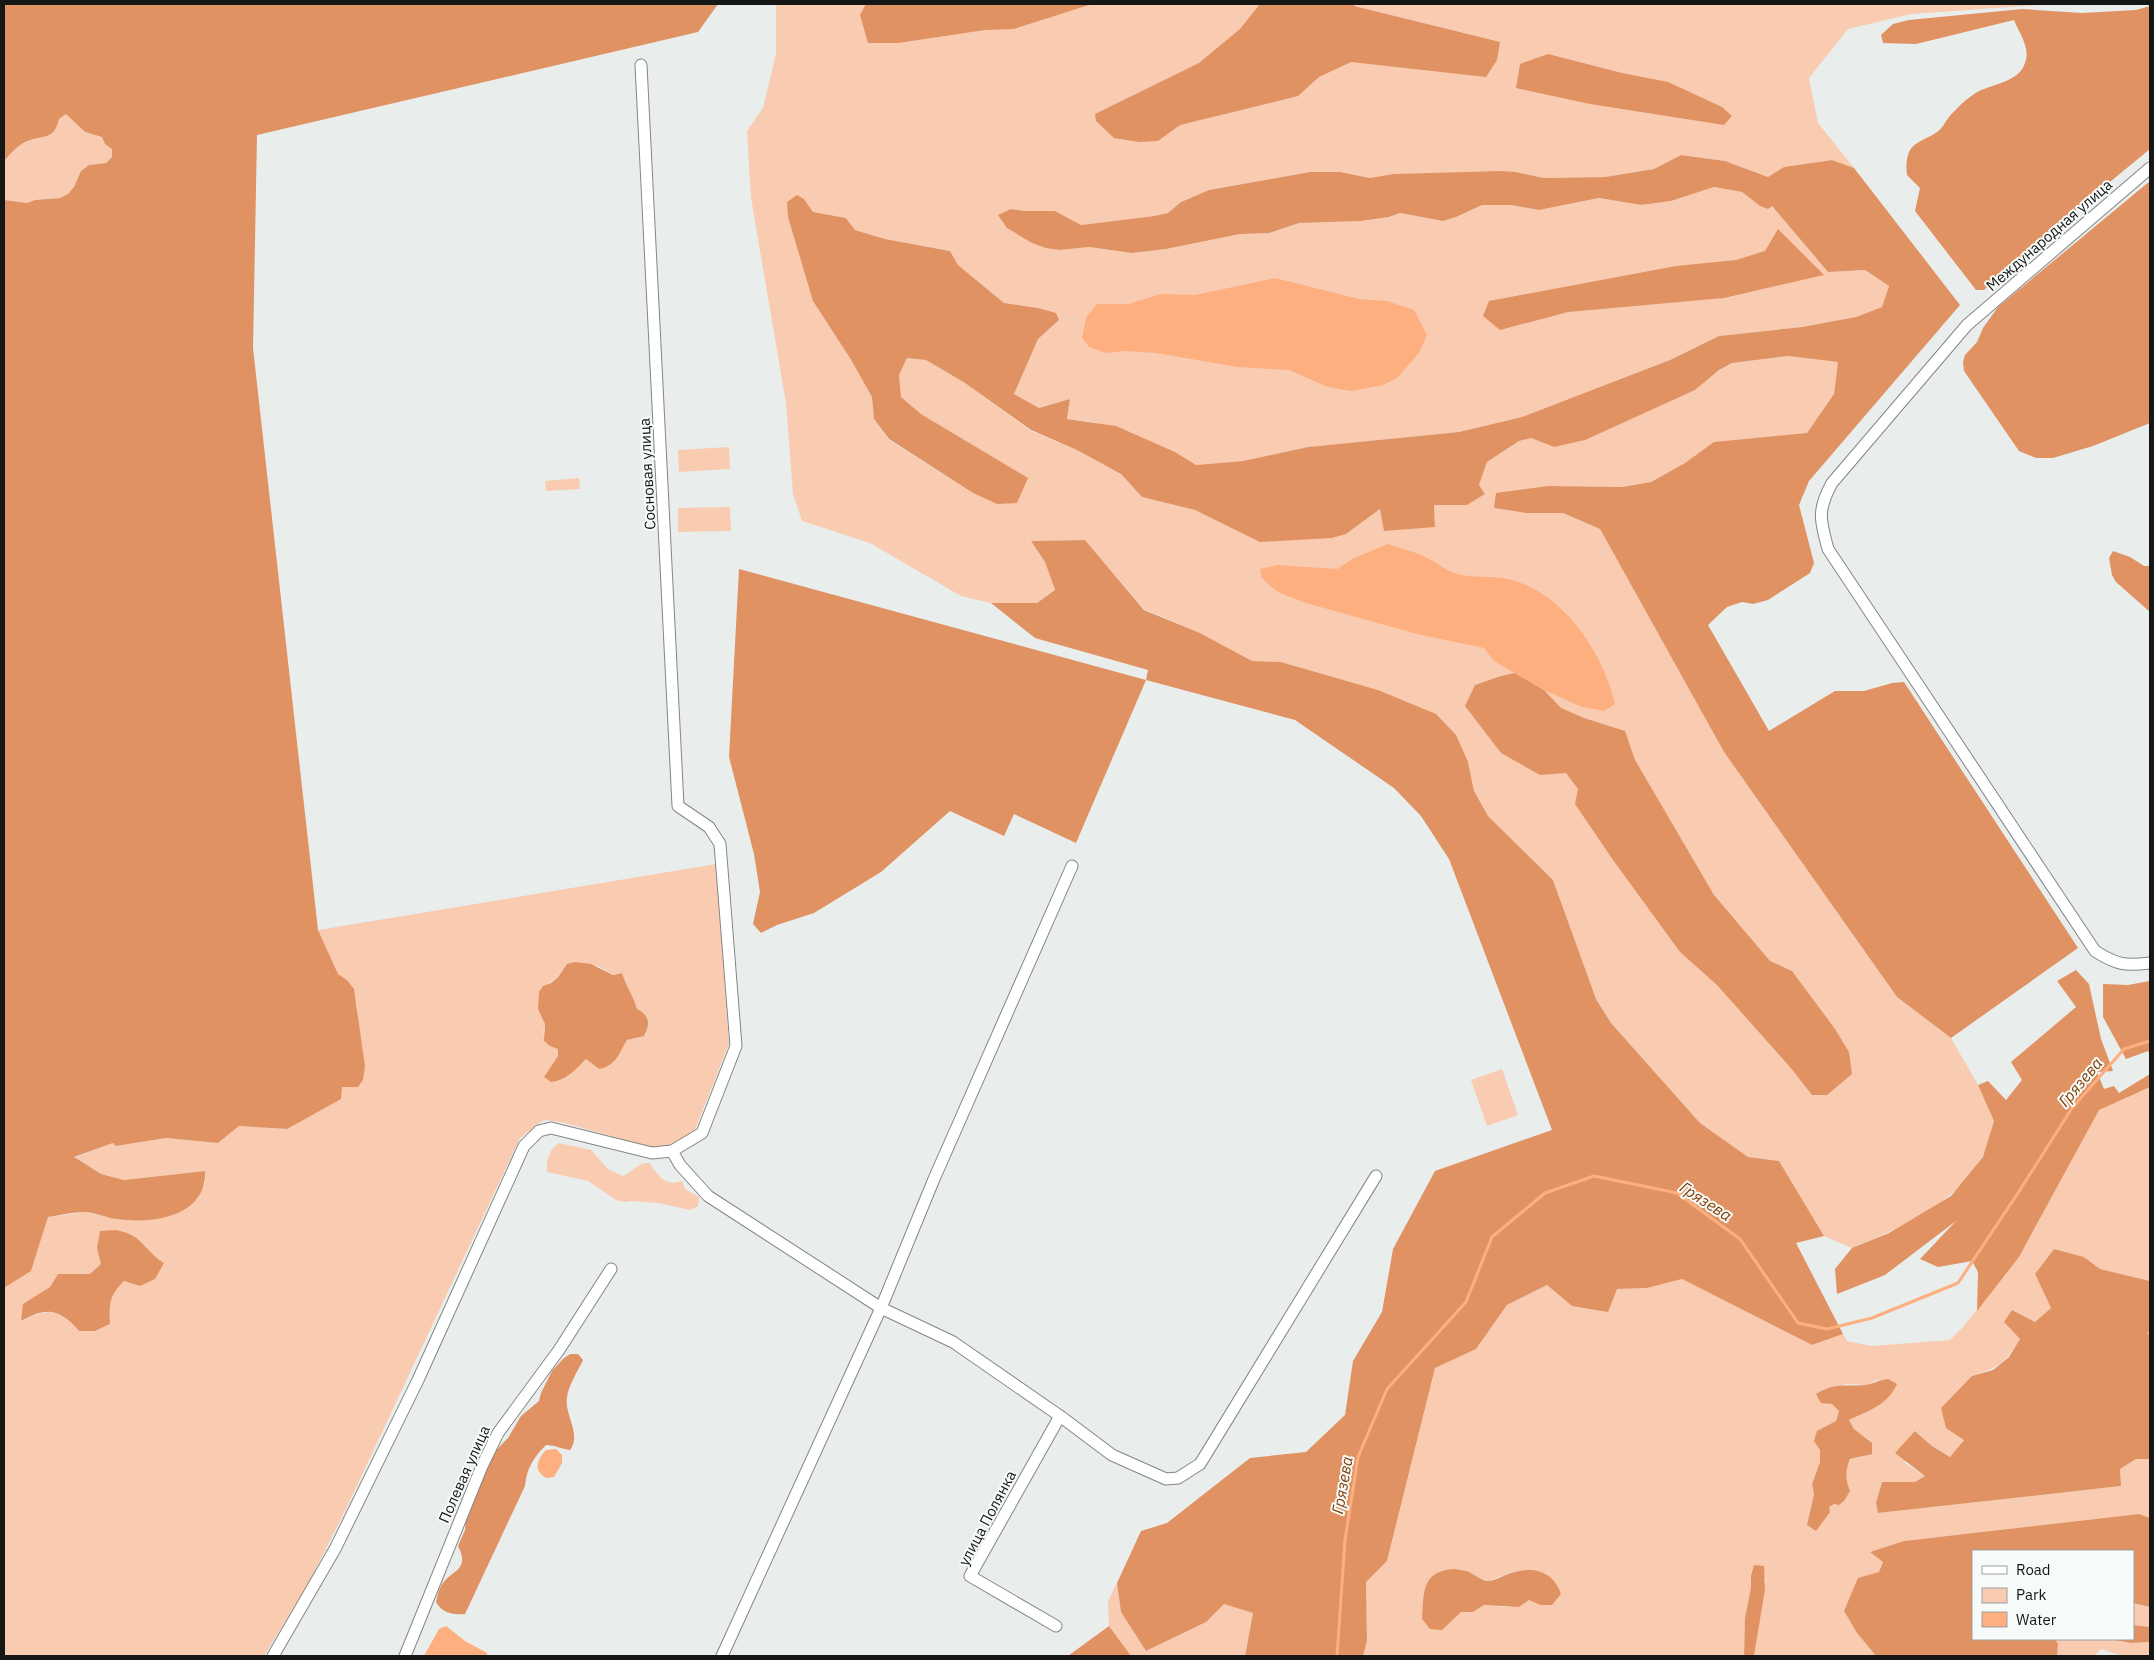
<svg xmlns="http://www.w3.org/2000/svg" width="2154" height="1660" viewBox="0 0 2154 1660" font-family="'IBM Plex Sans',sans-serif">
<style>
.green{fill:#f9ccb2;fill-rule:evenodd}
.forest{fill:#e09263}
.water{fill:#feaf7f}
.lines{fill:none;stroke-linecap:round;stroke-linejoin:round}
.stream{stroke:#feaf7f;stroke-width:3}
.street-casing{stroke:#838685;stroke-width:13}
.street{stroke:#fff;stroke-width:11}
.labels{text-anchor:middle;dominant-baseline:central;stroke-width:4;stroke-linejoin:round;paint-order:stroke}
.street-label{font-size:15px;fill:#151616;stroke:#f6fbf9}
.water-label{font-size:16px;font-style:italic;fill:#813c00;stroke:#f6fbf9}
</style>
<rect width="100%" height="100%" fill="#e9edec"/>
<g class="green">
<path d="M776,4h1276l-141,10 -63,15 -39,49 9,45 36,45 -22,-8 -48,7 -16,10 -43,-16 -44,-6 -27,14 -49,8 -61,1 -28,-6 -123,2 -23,4 -30,-6h-30l-101,18 -28,12 -13,11 -14,3 -73,9 -26,-14h-30l-14,-2 49,41 29,-3 43,6 34,-4 74,-15 29,-1 30,-10 62,-2 28,-4 11,-4 43,8 13,-4 26,-12h29l28,5 60,-12 42,7 30,-4 43,-14 28,5 18,14h12l56,66 37,-2 24,16 -6,21 -27,10 -54,10 -83,9 -49,24 -148,57 -63,15 -151,15 -65,14 -48,4 -20,-13 -82,-30 -26,-3 3,-20 -31,9 -25,-14 24,-55 21,-19 -21,-12 -34,-5 -46,-38 -8,-14 -65,-12 -30,-9 -9,-12 -33,-6 -9,-12 46,158 22,39 2,22 15,21 84,53 24,11 31,-26 -107,-64 -20,-17 -2,-22 8,-17 19,2 39,23 66,48 46,19 44,24 21,23 53,13 29,13 122,11 34,-25 55,18 -1,-22h33l18,-11 -6,-9 8,-23 32,-21 12,-3 23,9 141,-57 24,-20 13,-7 56,-7 50,6 -4,32 -27,39 -92,9 -30,21 -34,19 -29,5 -73,-1 -55,22 32,5h37l37,16 124,223 173,245 54,41 27,47 16,36c-4,12 -6,27 -12,37 -28,47 -82,70 -130,90l-28,-12 -45,-75 -31,-4 -48,-34 -89,-100 -15,-24 -43,-119 -65,-64 -14,-25 -6,-29 -90,-72 -97,-28 -29,-1 -52,-28 -56,-24 -59,-69 -54,1 14,21 10,28 -18,13h-46l-30,-7 -91,-53 -68,-22 -9,-27 -7,-91 -35,-205 -4,-67 16,-23 13,-54z"/>
<path d="M66,114l19,18 17,5 10,11v9l-6,6 -17,2 -8,6 -7,16 -6,7 -8,4 -25,2 -8,3 -23,-3v-39c6,-7 13,-15 21,-19 15,-7 30,-3 34,-23z"/>
<polygon points="729,447 730,469 679,472 678,450"/>
<polygon points="579,478 580,489 546,491 545,481"/>
<polygon points="730,507 731,531 678,532 678,508"/>
<path d="M716,864l13,180 -35,88 -22,14 -22,1 -89,-25 -17,-2 -24,18 -174,371 -37,73 -45,74h-260v-368l27,-17 17,-54 38,-5 31,7 88,-35 -1,-13 -80,9 -23,-6 -28,-16 40,-15 4,3 49,-8 52,5 21,-17 48,3 55,-42 21,-38 -5,-22 -1,-23 -10,-24 -9,-5 -20,-45zM567,964c9,1 25,-1 33,3 9,5 10,9 22,6 4,13 11,22 15,36 13,5 14,15 7,27l-17,4 -5,8 -23,21 -13,-10 -19,18h-22l13,-21v-8l-15,-15 2,-9 -2,-38c12,-5 17,-12 24,-22zM143,1243l11,14 9,6 -23,23 -16,-5c-15,15 -15,23 -14,43l-15,7h-16c-22,-25 -30,-22 -58,-10l3,-17 26,-17 8,-13h32l12,-10 -5,-16z"/>
<polygon points="1502,1069 1518,1115 1487,1126 1471,1080"/>
<path d="M2150,1087v194l-50,-12 -16,-12 -30,-8 -19,25 16,34 -16,14 -23,-12 8,29c-14,23 -22,29 -48,37l-26,52 18,11 -13,18 -19,-11 -16,-15 -11,32 20,13 -10,6h-33l-6,21 2,10 243,-27 -1,-17 16,-10h14v59l-11,-4 -235,27 -34,11 13,10 -4,10 -35,39 13,22 19,23h-122l12,-78 -15,-2v11l-6,31 -1,38h-381l4,-15 -1,-59 21,-21 48,-193 41,-19 31,-44 40,-20 25,21 45,-17 30,-1 35,-9 130,66 31,-11 4,7 24,5 79,-6 13,-13 56,-70 80,-148zM1877,1380l19,4c-6,20 -29,28 -47,36l5,9 18,14 -11,14 -11,2 -4,10v11l-12,24 -25,10 5,-20 -2,-10 8,-22v-12l16,-29 3,-10 -7,-7 13,-20 22,1zM1455,1569l12,2 11,7 11,3 23,-9h25l11,2 -8,31 -11,-5 -21,7 -24,-2 -11,7h-12z"/>
<path d="M559,1143l32,7 17,19 15,7c11,-5 14,-14 27,-13 8,13 15,24 32,18l3,8 14,8 -1,9 -8,4 -32,-7 -25,-2 -9,1 -8,-2 -28,-19 -41,-9c-1,-12 2,-22 12,-29z"/>
<polygon points="1117,1583 1121,1612 1146,1651 1206,1622 1224,1603 1253,1613 1245,1656 1131,1656 1109,1626 1108,1601"/>
<polygon points="2133,1603 2150,1607 2150,1627 2133,1625"/>
<polygon points="2055,1639 2109,1639 2131,1643 2150,1642 2150,1656 2122,1656 2101,1649 2094,1656 2057,1656 2058,1644"/>
</g>
<g class="forest">
<path d="M4,4h714l-20,28 -441,103 -4,213 65,582 20,44 9,6 7,9 11,77 -2,14 -5,7h-16l-1,12 -54,30 -48,-3 -21,17 -52,-5 -50,8 -3,-3 -39,14 27,17 23,6 81,-9c2,46 -53,53 -88,48 -10,-1 -20,-6 -31,-7 -12,0 -26,3 -38,5l-17,54 -27,17v-1088l23,3 8,-3 25,-2 8,-4 6,-7 7,-16 8,-6 17,-2 6,-6v-8l-7,-5 -3,-7 -17,-5 -19,-18 -7,5c-5,23 -18,15 -34,23 -8,4 -15,12 -21,19z"/>
<polygon points="866,4 1092,4 1014,29 985,30 898,43 868,43 860,15"/>
<polygon points="1260,4 1355,4 1354,6 1500,42 1497,60 1486,77 1351,62 1319,77 1298,96 1180,125 1158,141 1139,142 1114,138 1096,121 1095,114 1199,63 1240,29"/>
<path d="M2150,6v143l-95,78 -71,63h-8l-61,-79 5,-23 -13,-13c-1,-8 -1,-15 2,-23 5,-11 19,-13 28,-20 5,-3 8,-10 12,-15 7,-8 16,-17 25,-23 15,-10 45,-11 51,-31 6,-15 -6,-30 -11,-43l-98,24 -33,-1 -2,-8 12,-11 16,-4 113,-11 60,4 54,-3z"/>
<polygon points="1548,54 1622,73 1668,82 1722,107 1732,116 1724,125 1590,104 1516,88 1520,64"/>
<polygon points="1681,155 1725,161 1768,177 1784,167 1832,160 1854,168 1960,305 1809,481 1799,505 1814,563 1810,573 1768,600 1753,604 1742,602 1727,607 1708,625 1769,731 1835,691 1864,691 1892,683 1904,682 2078,948 1951,1038 1897,997 1724,752 1600,529 1563,513 1526,513 1494,508 1496,493 1549,486 1622,487 1651,482 1685,463 1714,442 1807,433 1834,394 1838,362 1788,356 1732,363 1719,370 1695,390 1585,440 1554,447 1531,438 1519,441 1487,462 1479,485 1485,494 1467,505 1434,505 1435,527 1384,531 1380,509 1346,534 1332,538 1260,542 1195,510 1142,497 1121,474 1077,450 1031,430 965,383 926,360 907,358 899,375 901,397 921,414 1028,478 1017,503 997,504 973,493 889,439 874,419 872,397 850,358 813,301 788,217 787,202 797,195 804,199 813,212 846,218 855,230 885,239 950,251 958,265 1004,303 1038,308 1056,313 1059,320 1038,339 1014,394 1039,408 1070,399 1067,419 1116,426 1175,452 1196,465 1243,461 1308,447 1459,432 1522,417 1670,360 1719,336 1802,327 1856,317 1882,307 1889,286 1865,270 1828,272 1772,206 1768,209 1760,206 1742,192 1714,187 1671,201 1641,205 1599,198 1539,210 1511,205 1482,205 1456,217 1443,221 1400,213 1389,217 1361,221 1299,223 1269,233 1240,234 1166,249 1132,253 1089,247 1060,250 1046,248 1032,243 1007,228 998,215 1011,209 1025,211 1055,211 1081,225 1154,216 1168,213 1181,202 1209,190 1310,172 1340,172 1370,178 1393,174 1501,171 1516,172 1544,178 1605,177 1654,169"/>
<polygon points="2150,181 2150,423 2093,446 2053,458 2036,458 2019,451 1964,371 1963,362 1965,355 1977,342 1983,328 1998,307"/>
<polygon points="1778,229 1824,275 1724,298 1568,312 1500,330 1483,316 1489,301 1676,266 1736,260 1765,251"/>
<polygon points="1085,540 1144,610 1200,633 1252,661 1281,662 1378,690 1436,714 1456,735 1468,762 1474,791 1488,816 1553,880 1596,999 1611,1023 1700,1123 1748,1157 1779,1161 1824,1236 1796,1243 1843,1334 1812,1345 1682,1279 1647,1288 1617,1289 1608,1312 1572,1306 1547,1285 1507,1305 1476,1349 1435,1368 1387,1561 1366,1582 1367,1641 1363,1656 1245,1656 1253,1613 1224,1604 1206,1622 1146,1651 1121,1612 1117,1583 1141,1531 1167,1523 1250,1458 1306,1452 1345,1415 1353,1361 1382,1312 1393,1249 1435,1171 1552,1130 1449,859 1421,816 1394,788 1295,720 1146,680 1076,843 1014,814 1004,836 950,811 881,872 814,913 777,925 761,933 753,924 760,892 754,854 729,757 739,569 1146,680 1148,670 1035,638 991,603 1037,603 1055,590 1045,562 1031,541"/>
<polygon points="2113,551 2130,557 2144,566 2150,566 2150,612 2116,582 2112,575 2109,558"/>
<polygon points="1515,673 1544,690 1561,708 1584,718 1625,731 1635,760 1714,895 1770,961 1792,971 1835,1029 1849,1052 1852,1074 1827,1095 1812,1095 1790,1067 1717,985 1680,952 1613,860 1575,804 1578,789 1566,773 1540,775 1501,753 1465,706 1475,685 1501,676"/>
<path d="M575,962l16,2 22,11 9,-2c4,13 11,22 15,36 12,5 14,15 7,27l-17,4c-8,13 -11,26 -28,29l-13,-10c-11,11 -19,21 -35,23l-7,-5 14,-21v-7l-8,-3 -6,-5 1,-17 -7,-15 1,-17 4,-6 8,-3 7,-6 9,-13z"/>
<polygon points="2076,970 2089,984 2101,1039 2113,1071 2097,1072 2104,1089 2114,1086 2119,1093 2150,1074 2150,1087 2099,1110 2019,1257 1977,1311 1978,1272 1972,1261 1938,1267 1920,1259 1956,1221 1885,1275 1837,1294 1835,1269 1852,1248 1889,1233 1951,1196 1983,1157 1994,1121 1978,1085 1988,1081 2006,1100 2022,1080 2011,1062 2076,1007 2057,981"/>
<polygon points="2150,981 2150,1054 2148,1051 2126,1059 2103,1017 2103,984 2128,985"/>
<path d="M116,1230c29,6 26,19 48,33l-9,16 -15,7 -16,-5c-15,15 -15,23 -14,43l-15,7h-16c-20,-23 -32,-24 -58,-10l2,-17 27,-17 8,-13h32l11,-10 -4,-16 3,-17z"/>
<polygon points="2054,1249 2084,1257 2100,1269 2150,1281 2150,1332 2147,1333 2150,1335 2150,1459 2136,1459 2120,1469 2121,1486 1878,1513 1876,1503 1882,1482 1915,1482 1925,1476 1895,1453 1915,1431 1932,1446 1950,1457 1964,1440 1946,1428 1941,1408 1972,1376 1993,1370 2009,1357 2020,1339 2004,1322 2012,1310 2035,1322 2051,1308 2035,1274"/>
<path d="M570,1354h8l5,6c-5,11 -14,24 -16,37 -3,18 15,37 3,53 -9,-1 -15,-5 -24,-5 -13,13 -19,23 -21,41l-60,128c-12,1 -23,-1 -29,-12 1,-5 2,-11 5,-16 9,-16 30,-15 17,-40l7,-16 1,-16 30,-64 12,-12 13,-22 18,-15 2,-8 11,-22 11,-12z"/>
<path d="M1888,1379l9,5c-9,21 -29,27 -48,36l5,9 18,14v11l-22,5c-5,12 -5,19 0,32l-6,10 -5,4 -5,-1 -5,3 1,5 -14,19 -9,-6 7,-31 -2,-10 8,-22v-12l-6,-9 3,-10 19,-10 3,-10 -7,-7 -11,-1 -5,-9c20,-12 29,-7 49,-9 8,-1 14,-5 23,-6z"/>
<polygon points="2139,1514 2150,1518 2150,1607 2133,1603 2133,1551 1973,1551 1973,1639 2055,1639 2058,1644 2057,1656 1876,1656 1857,1633 1844,1611 1858,1578 1879,1572 1883,1562 1870,1552 1904,1541"/>
<polygon points="1754,1565 1764,1566 1765,1589 1754,1656 1744,1656 1745,1618 1751,1587 1751,1576"/>
<path d="M1455,1569c4,1 8,1 12,2 7,3 13,9 21,10 7,0 16,-6 23,-8 23,-7 42,-2 50,21l-9,11h-12l-11,-5 -10,7 -35,-2 -11,7h-12l-19,18 -12,-1 -8,-10c2,-27 -1,-48 33,-50z"/>
<polygon points="2133,1625 2150,1627 2150,1642 2131,1643 2109,1639 2133,1639"/>
<polygon points="1109,1626 1131,1656 1068,1656"/>
</g>
<g class="water">
<polygon points="1275,278 1359,299 1387,301 1414,310 1427,335 1419,353 1397,378 1383,385 1351,391 1328,387 1289,370 1238,367 1156,353 1126,351 1106,353 1089,347 1082,338 1086,318 1097,304 1129,304 1160,294 1195,295"/>
<path d="M1388,544c14,5 30,8 43,16 7,3 13,9 20,12 18,7 38,3 57,7 54,12 95,73 107,125l-11,7 -22,-4 -38,-17 -50,-29 -10,-13 -67,-14 -111,-31 -21,-8 -10,-5 -13,-12 -2,-9 17,-4 60,4 17,-11z"/>
<path d="M556,1449l6,6v8l-8,14 -8,1c-13,-8 -9,-18 0,-28z"/>
<polygon points="446,1626 465,1641 487,1653 487,1656 424,1656 439,1629"/>
</g>
<g class="lines">
<polyline class="stream" points="1337,1656 1345,1540 1358,1457 1387,1389 1466,1302 1492,1237 1545,1193 1594,1176 1677,1193 1740,1239 1798,1323 1827,1329 1872,1318 1958,1283 2018,1193 2072,1108 2124,1049 2150,1041"/>
<g class="street-casing">
<g id="street">
<path d="M2150,168l-183,157 -135,158c-15,27 -12,37 -4,66l267,402c22,14 30,15 55,12"/>
<polyline points="672,1151 680,1165 708,1196 881,1308 953,1342 1060,1416 1112,1455 1166,1479 1178,1478 1200,1464 1376,1176"/>
<polyline points="1056,1626 970,1576 1060,1416"/>
<polyline points="273,1656 335,1549 418,1380 524,1146 539,1131 551,1128 652,1153 672,1151 702,1133 736,1046 720,844 709,827 678,806 641,65"/>
<polyline points="405,1656 482,1466 498,1433 559,1350 611,1269"/>
<polyline points="722,1656 881,1308 934,1179 1072,866"/>
</g>
</g>
<use href="#street" class="street"/>
</g>
<g class="labels">
<g class="street-label">
<text transform="translate(2049 235) rotate(-41)">Международная улица</text>
<text transform="translate(647 474) rotate(-93)">Сосновая улица</text>
<text transform="translate(464 1474) rotate(-66)">Полевая улица</text>
<text transform="translate(987 1518) rotate(-62)">улица Полянка</text>
</g>
<g class="water-label">
<text transform="translate(2080 1082) rotate(-50)">Грязева</text>
<text transform="translate(1706 1201) rotate(33)">Грязева</text>
<text transform="translate(1342 1485) rotate(-80)">Грязева</text>
</g>
</g>
<rect width="2154" height="1660" fill="none" stroke="#151616" stroke-width="10"/>
<rect x="1972" y="1550" width="162" height="90" fill="#f6fbf9" stroke="#9c9f9e"/>
<rect x="1982" y="1566" width="25" height="8" fill="#ffffff" stroke="#9c9f9e"/>
<text x="2016" y="1575" font-size="15" fill="#151616">Road</text>
<rect x="1982" y="1588" width="25" height="15" fill="#f9ccb2" stroke="#9c9f9e"/>
<text x="2016" y="1600" font-size="15" fill="#151616">Park</text>
<rect x="1982" y="1612" width="25" height="15" fill="#feaf7f" stroke="#9c9f9e"/>
<text x="2016" y="1625" font-size="15" fill="#151616">Water</text>
</svg>
